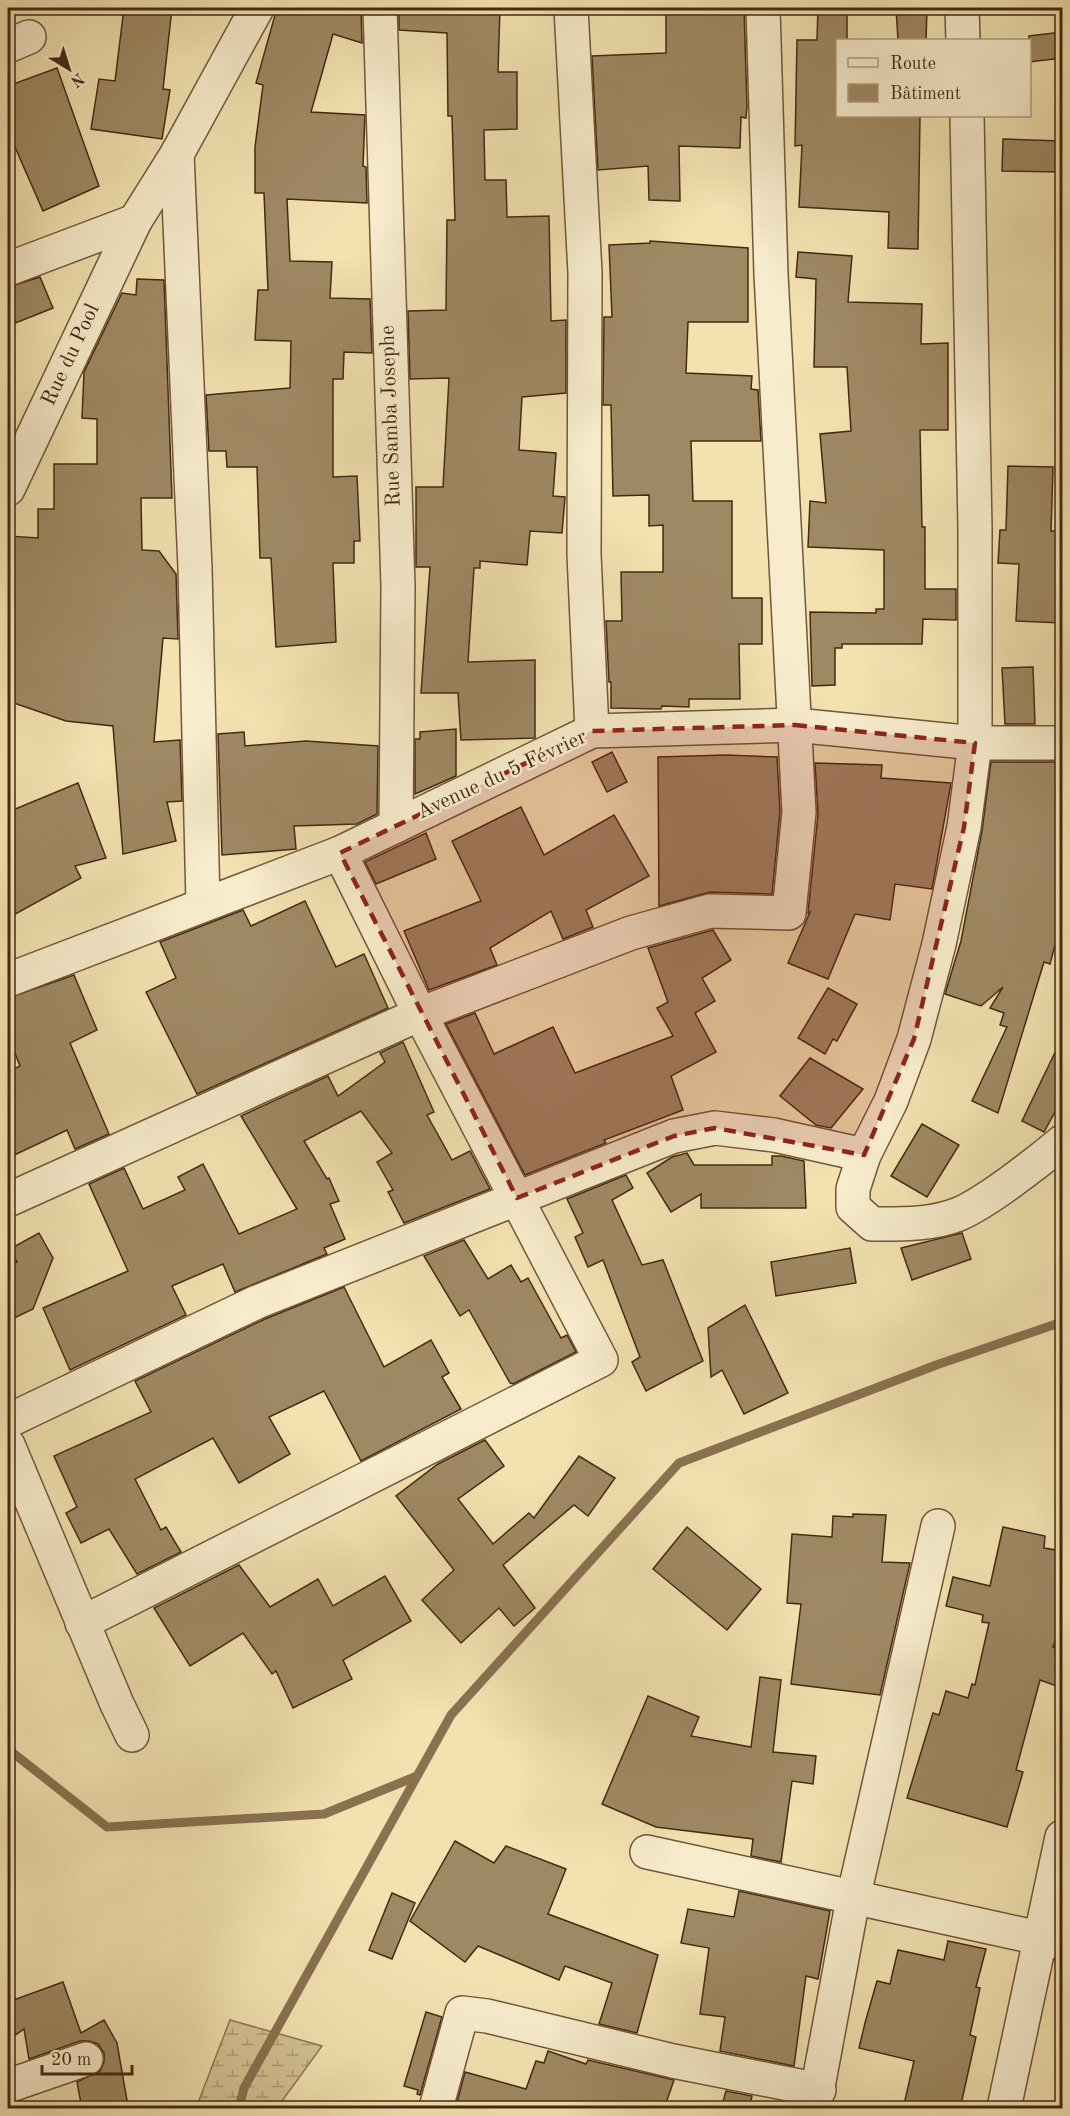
<svg xmlns="http://www.w3.org/2000/svg" width="1070" height="2116" viewBox="0 0 1070 2116" font-family="'Old Standard TT',serif">
<style>
.wetland{fill:url(#wetland-marsh);stroke:#8e7653;stroke-width:1.5}
.lines{fill:none;stroke-linecap:round;stroke-linejoin:round}
.stream{stroke:#8a7250;stroke-width:9}
.building{fill:#9f8964;stroke:#462911;stroke-width:1.5}
.minor-casing{stroke:#715739;stroke-width:36}
.minor{stroke:#f7eccc;stroke-width:33}
.marked{fill:#8f2418;fill-opacity:0.2;stroke:#8f2418;stroke-width:4.5;stroke-dasharray:12 8;stroke-linejoin:round}
.labels{text-anchor:middle;dominant-baseline:central;stroke-width:5;stroke-linejoin:round;paint-order:stroke}
.street-label{font-size:21px;fill:#462911;stroke:#f7eccc}
</style>
<defs>
<pattern id="wetland-marsh" width="20" height="14" patternUnits="userSpaceOnUse" patternTransform="scale(1.5)"><rect width="20" height="14" fill="#d5c395"/><path d="M1 5h8M5 5V1M11 12h8M15 12V8" fill="none" stroke="#af9e78"/></pattern>
</defs>
<rect width="100%" height="100%" fill="#f2e2b0"/>
<filter id="stains"><feTurbulence type="fractalNoise" baseFrequency=".00333" numOctaves="4"/><feColorMatrix values="0 0 0 0 .2 0 0 0 0 .09 0 0 0 0 .02 0 0 0 .5 -.17"/></filter>
<radialGradient id="worn" r=".72"><stop offset=".6" stop-color="#630" stop-opacity="0"/><stop offset="1" stop-color="#630" stop-opacity=".3"/></radialGradient>
<polygon class="wetland" points="230,2020 322,2046 277,2108 196,2108"/>
<g class="lines">
<g class="stream">
<polyline points="8,1749 107,1827 324,1814 417,1776"/>
<polyline points="239,2108 244,2088 451,1715 679,1463 939,1364 1062,1322"/>
</g>
</g>
<g class="building">
<polygon points="124,8 172,8 163,89 170,90 162,139 91,129 99,79 115,81"/>
<polygon points="277,8 361,8 362,43 333,34 311,112 365,115 363,166 366,167 367,203 287,199 290,261 332,262 330,298 370,299 372,353 344,352 343,379 333,379 333,477 357,476 360,541 354,541 354,563 333,563 336,642 276,647 271,558 260,558 257,467 227,467 226,451 209,451 206,395 290,388 291,341 255,340 258,290 268,290 264,193 255,193 255,147 263,85 256,83"/>
<polygon points="399,8 500,8 498,72 517,72 517,129 484,130 485,180 506,180 507,217 549,216 551,321 566,320 566,393 522,397 519,450 556,453 553,496 565,497 562,533 530,531 527,565 480,561 480,568 474,568 468,662 535,660 535,738 461,740 458,693 421,693 430,567 416,567 416,487 443,487 449,378 410,379 408,311 446,310 447,220 455,220 452,116 448,116 447,33 399,30"/>
<polygon points="666,8 744,8 747,106 746,118 741,117 740,148 679,146 680,201 649,200 648,166 598,170 592,56 666,53"/>
<polygon points="818,8 847,8 847,40 837,40 837,116 920,116 918,249 888,248 889,212 799,207 802,145 795,146 797,40 817,40"/>
<polygon points="896,8 927,8 926,40 898,40"/>
<polygon points="1062,32 1062,58 1029,62 1029,36"/>
<polygon points="57,68 99,186 43,211 8,131 8,86"/>
<polygon points="1003,139 1062,141 1062,172 1002,171"/>
<polygon points="650,241 748,248 748,322 688,322 686,373 752,376 751,389 758,390 761,441 691,441 693,501 732,501 732,598 762,598 762,644 739,644 740,699 689,699 689,707 662,706 661,709 611,708 611,682 609,682 606,621 622,621 621,572 663,572 663,525 649,526 649,495 613,496 611,405 603,405 604,317 612,317 609,245 650,243"/>
<polygon points="798,252 852,256 848,302 922,304 921,344 948,343 948,430 920,430 922,527 925,527 925,589 956,589 956,620 923,619 922,644 842,644 842,648 835,648 835,685 812,686 810,612 876,613 876,609 884,609 884,550 808,547 810,501 826,503 820,434 851,431 847,367 814,367 816,279 796,277"/>
<polygon points="40,277 53,308 8,326 8,287"/>
<polygon points="137,279 164,280 172,498 141,498 142,550 159,551 176,574 178,639 163,638 154,742 180,740 182,801 167,802 176,841 123,854 113,726 66,721 8,701 8,536 38,538 38,509 54,509 54,464 97,464 97,419 82,418 84,372 122,293 136,295"/>
<polygon points="1008,466 1053,467 1051,531 1062,531 1062,623 1016,621 1019,564 998,563 1000,530 1006,530"/>
<polygon points="1033,667 1035,724 1005,724 1002,668"/>
<polygon points="456,729 456,776 415,794 415,739 420,739 420,732"/>
<polygon points="244,732 245,746 306,741 378,746 377,814 357,824 294,826 296,849 222,855 218,734"/>
<polygon points="612,752 627,782 607,792 592,762"/>
<polygon points="726,755 777,757 780,812 772,894 710,892 659,906 658,757"/>
<polygon points="991,762 1062,762 1062,919 1050,964 1044,962 998,1113 972,1101 1007,1027 1000,1025 1004,1013 990,1008 1003,987 981,1006 945,994 961,941 982,831"/>
<polygon points="815,763 882,765 881,778 951,783 932,889 895,884 890,920 855,914 828,979 788,963 810,912 808,913 818,814"/>
<polygon points="78,783 106,858 75,866 81,878 8,918 8,843 14,840 8,822 8,812"/>
<polygon points="521,807 544,855 614,815 649,876 586,910 593,927 563,939 551,911 490,948 497,965 429,990 404,931 481,901 452,841"/>
<polygon points="426,833 436,859 376,884 365,862"/>
<polygon points="305,901 336,967 364,954 388,1008 197,1094 146,992 176,978 160,942 243,910 251,926"/>
<polygon points="713,930 731,960 702,978 715,1001 695,1013 716,1052 671,1076 683,1110 604,1140 606,1143 525,1175 446,1024 475,1013 494,1054 553,1027 575,1073 673,1036 657,1008 668,1002 648,948"/>
<polygon points="74,975 97,1030 70,1043 109,1134 75,1149 67,1130 8,1158 8,1072 20,1066 8,1035 8,998"/>
<polygon points="828,988 857,1004 837,1041 833,1039 825,1054 798,1038"/>
<polygon points="1062,1038 1062,1099 1044,1132 1022,1121"/>
<polygon points="403,1042 434,1112 427,1115 452,1160 470,1151 490,1189 404,1223 388,1192 393,1190 377,1162 392,1153 361,1111 304,1141 327,1179 329,1178 339,1201 330,1204 345,1239 324,1248 327,1254 235,1292 223,1264 172,1286 186,1315 70,1370 43,1308 128,1271 89,1184 124,1168 143,1209 185,1190 178,1177 203,1164 239,1234 297,1209 241,1116 328,1076 338,1096 385,1062 380,1053"/>
<polygon points="810,1058 863,1089 831,1128 816,1125 780,1096"/>
<polygon points="922,1124 959,1145 927,1197 891,1176"/>
<polygon points="687,1153 694,1165 772,1165 772,1156 781,1156 804,1161 806,1208 701,1208 701,1194 671,1212 647,1173 672,1157"/>
<polygon points="626,1175 633,1188 612,1200 642,1265 663,1260 703,1361 646,1391 632,1362 640,1357 603,1260 588,1267 575,1237 583,1233 567,1199"/>
<polygon points="39,1233 53,1258 33,1309 8,1321 8,1267 17,1262 10,1249"/>
<polygon points="962,1233 971,1259 912,1280 901,1248"/>
<polygon points="464,1240 488,1279 511,1265 521,1282 528,1278 561,1338 567,1335 576,1352 513,1384 510,1383 469,1310 460,1316 424,1256"/>
<polygon points="850,1248 856,1283 776,1296 771,1262"/>
<polygon points="344,1287 384,1367 431,1340 449,1373 442,1377 461,1409 361,1461 324,1391 269,1417 290,1454 239,1483 213,1438 135,1479 161,1530 166,1527 181,1552 137,1574 109,1529 81,1543 66,1513 77,1507 54,1456 151,1412 135,1381 265,1319"/>
<polygon points="745,1305 788,1393 744,1414 722,1370 711,1377 708,1328"/>
<polygon points="485,1440 504,1466 458,1499 493,1544 529,1513 534,1518 579,1456 615,1478 588,1516 574,1505 503,1565 535,1608 514,1626 499,1608 461,1643 422,1600 454,1570 396,1496 438,1464"/>
<polygon points="853,1514 886,1515 882,1562 910,1563 880,1695 791,1684 801,1604 787,1603 792,1534 832,1537 833,1516 853,1517"/>
<polygon points="687,1527 761,1589 727,1630 653,1569"/>
<polygon points="1003,1527 1045,1536 1044,1548 1062,1551 1062,1620 1053,1647 1062,1651 1062,1688 1040,1680 1016,1770 1023,1772 1007,1827 907,1798 933,1713 939,1715 946,1691 968,1698 972,1684 975,1685 989,1623 982,1622 983,1615 946,1606 953,1577 990,1586"/>
<polygon points="239,1565 270,1607 318,1579 333,1606 385,1576 411,1621 343,1660 352,1679 293,1708 276,1671 272,1674 243,1633 190,1666 154,1608"/>
<polygon points="760,1677 781,1680 773,1752 816,1756 813,1784 792,1781 781,1862 751,1856 753,1839 656,1827 602,1804 648,1696 699,1717 691,1736 751,1747"/>
<polygon points="455,1841 494,1863 506,1846 566,1869 548,1914 658,1955 637,2033 599,2024 612,1983 565,1966 559,1980 478,1946 465,1962 410,1921"/>
<polygon points="739,1891 830,1911 818,1979 806,1976 794,2066 720,2051 725,2017 700,2014 709,1948 681,1943 688,1909 734,1917"/>
<polygon points="392,1893 415,1903 392,1959 369,1950"/>
<polygon points="948,1941 986,1949 976,1987 980,1988 970,2035 976,2037 960,2109 903,2109 914,2061 859,2048 865,2023 877,1981 890,1984 898,1950 944,1960"/>
<polygon points="63,1982 81,2033 104,2020 117,2043 128,2106 82,2109 77,2082 100,2071 104,2062 104,2053 98,2044 89,2041 80,2041 29,2059 24,2029 8,2040 8,2002"/>
<polygon points="426,2012 442,2017 420,2095 417,2094 418,2090 404,2086"/>
<polygon points="548,2051 586,2064 588,2060 674,2080 664,2109 466,2109 456,2106 465,2072 526,2089 536,2061 544,2063"/>
<polygon points="726,2091 752,2096 749,2109 721,2109"/>
</g>
<g class="lines">
<g class="minor-casing">
<g id="minor">
<polyline points="380,8 398,586 396,826"/>
<polyline points="571,8 585,273 584,554 592,731"/>
<polyline points="962,8 963,40"/>
<polyline points="8,46 29,37"/>
<path d="M967,116l8,412v215l-11,84 -25,117 -25,95 -23,62 -27,54 -11,34v18l19,17c29,0 60,1 87,-10 28,-12 79,-52 103,-72"/>
<polyline points="177,154 195,568 203,904"/>
<polyline points="8,269 135,221"/>
<polyline points="8,489 135,221 177,154 257,8"/>
<polyline points="8,980 340,853 592,731 795,725 975,743 1062,743"/>
<polyline points="8,1200 420,1014 631,933 710,911 789,913 799,812 771,274 763,8"/>
<polyline points="8,1421 257,1302 674,1136 715,1128 774,1135 864,1155"/>
<polyline points="8,1445 117,1704 132,1735"/>
<polyline points="82,1623 601,1360 420,1014 340,853"/>
<polyline points="647,1852 1062,1943"/>
<polyline points="8,2086 86,2059"/>
<polyline points="436,2108 462,2013 487,2016 673,2061 819,2090"/>
<polyline points="814,2108 853,1899 938,1526"/>
<polyline points="1004,2108 1062,1837"/>
</g>
</g>
<use href="#minor" class="minor"/>
</g>
<path class="marked" d="M795,725l180,18 -11,84 -50,212 -50,116 -149,-27 -41,8 -157,62 -177,-345 252,-122z"/>
<g class="labels">
<g class="street-label">
<text transform="translate(71 355) rotate(-65)">Rue du Pool</text>
<text transform="translate(391 416) rotate(-92)">Rue Samba Josephe</text>
<text transform="translate(502 775) rotate(-25)">Avenue du 5 Février</text>
</g>
</g>
<rect width="1070" height="2116" fill="none" stroke="#f2e2b0" stroke-width="30"/>
<rect x="9" y="9" width="1052" height="2098" fill="none" stroke="#462911" stroke-width="3"/>
<rect x="15" y="15" width="1040" height="2086" fill="none" stroke="#462911" stroke-width="1.5"/>
<rect x="836" y="39" width="195" height="78" fill="#f7eccc" stroke="#b09e81" stroke-width="1.5"/>
<rect x="848" y="58" width="30" height="9" fill="#f7eccc" stroke="#b09e81" stroke-width="1.5"/>
<text x="890" y="69" font-size="18" fill="#462911">Route</text>
<rect x="848" y="84" width="30" height="18" fill="#9f8964" stroke="#b09e81" stroke-width="1.5"/>
<text x="890" y="99" font-size="18" fill="#462911">Bâtiment</text>
<g transform="translate(69 69) rotate(142)" stroke="#f7eccc" stroke-width="4.5" paint-order="stroke">
<path d="M0-4.5L10 22L0 15L-10 22Z" fill="#462911"/>
<text y="-9" font-size="16" font-weight="bold" text-anchor="middle" fill="#462911">N</text>
</g>
<path d="M42 2065v9h90v-9" fill="none" stroke="#462911" stroke-width="3"/>
<text x="51" y="2065" font-size="18" fill="#462911" stroke="#f7eccc" stroke-width="4.5" paint-order="stroke">20 m</text>
<rect width="100%" height="100%" filter="url(#stains)"/>
<rect width="100%" height="100%" fill="url(#worn)"/>
</svg>
